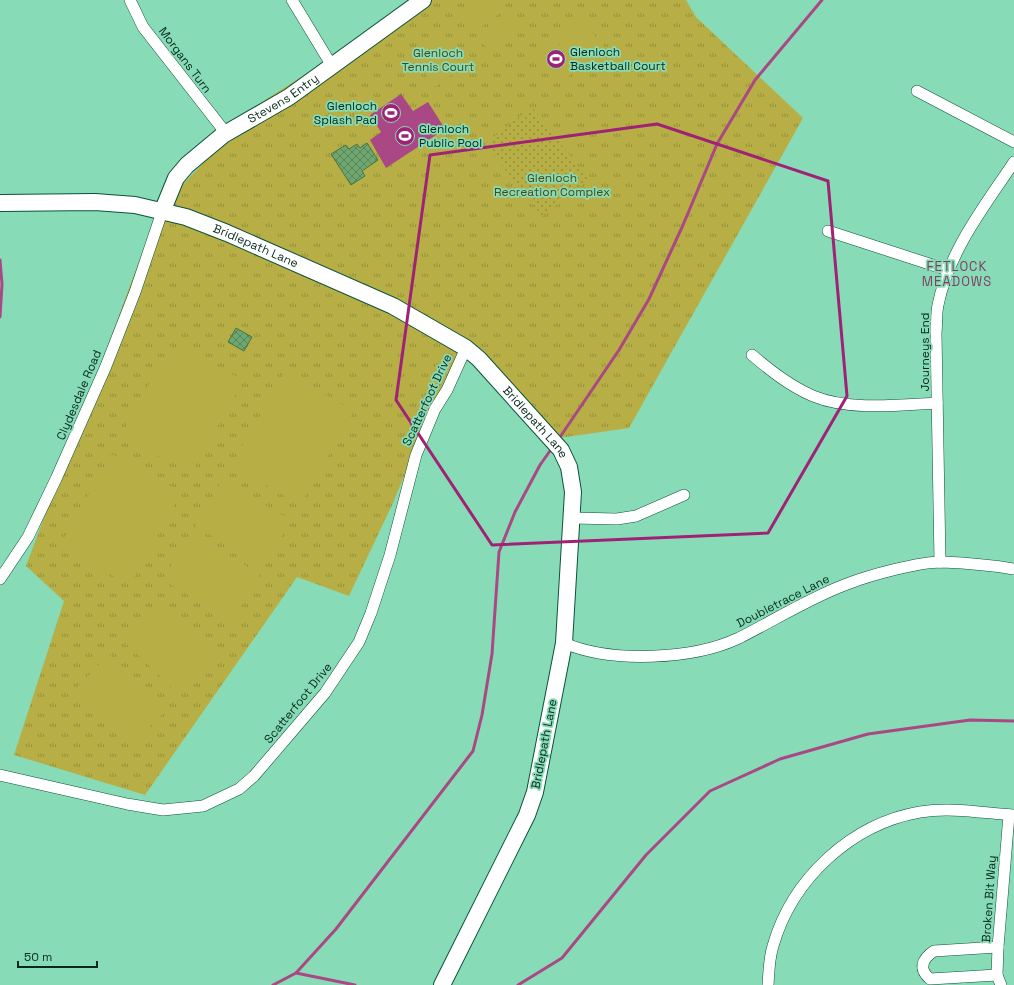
<svg xmlns="http://www.w3.org/2000/svg" width="1014" height="985" viewBox="0 0 1014 985" font-family="'Space Grotesk',sans-serif">
<style>
.grass{fill:url(#grass-tufts)}
.garden{fill:url(#garden-dots)}
.pitch{fill:#b7af46}
.water{fill:#aa4885}
.lines{fill:none;stroke-linecap:round;stroke-linejoin:round}
.stream{stroke:#aa4885;stroke-width:3}
.building{fill:url(#building-cross-hatch);stroke:#437845}
.street-casing{stroke:#0b523b;stroke-width:12}
.secondary-casing{stroke:#0b523b;stroke-width:18}
.street{stroke:#fff;stroke-width:11}
.secondary{stroke:#fff;stroke-width:16}
.marked{fill:none;stroke:#9f2276;stroke-width:3;stroke-linejoin:round}
.labels{text-anchor:middle;dominant-baseline:central;stroke-width:3.5;stroke-linejoin:round;paint-order:stroke}
.poi-label{font-size:12px;fill:#062b1e;stroke:#88dbb7;text-anchor:start}
.park-label{font-size:12px;fill:#4b4713;stroke:#88dbb7}
.street-label{font-size:12px;fill:#062b1e;stroke:#88dbb7}
.neighbourhood-label{font-size:13px;letter-spacing:1px;fill:#7d3e64;stroke:#88dbb7}
</style>
<defs>
<pattern id="grass-tufts" width="24" height="20" patternUnits="userSpaceOnUse"><rect width="24" height="20" fill="#b7af46"/><path d="M3 7l-1-3M5 7V3M7 7l1-3M15 17l-1-3M17 17v-4M19 17l1-3" fill="none" stroke="#938f3a"/></pattern>
<pattern id="garden-dots" width="8" height="8" patternUnits="userSpaceOnUse"><rect width="8" height="8" fill="#b7af46"/><path d="M2 2h.1M6 6h.1" fill="none" stroke="#938f3a" stroke-width="1.8" stroke-linecap="round"/></pattern>
<pattern id="building-cross-hatch" width="8" height="8" patternUnits="userSpaceOnUse"><rect width="8" height="8" fill="#6fa670"/><path d="M0 0l8 8M0 8l8-8" fill="none" stroke="#59875b"/></pattern>
</defs>
<rect width="100%" height="100%" fill="#88dbb7"/>
<polygon class="grass" points="421,0 686,0 696,17 803,118 629,428 552,439 462,347 430,413 393,503 349,596 297,577 145,795 14,755 64,601 26,566 158,210 262,102"/>
<polygon class="garden" points="532,107 589,180 542,216 485,144"/>
<g class="pitch">
<polygon points="488,0 499,0 506,9 475,31 465,16"/>
<polygon points="509,14 519,28 488,50 478,35"/>
<polygon points="576,19 580,19 604,46 604,48 587,65 561,34"/>
<polygon points="442,32 452,46 421,67 411,53"/>
<polygon points="550,35 579,66 561,84 533,51"/>
<polygon points="456,51 466,65 435,87 425,73"/>
<polygon points="170,346 244,380 192,472 120,438"/>
<polygon points="285,372 354,411 300,505 231,465"/>
<polygon points="111,454 182,492 130,585 59,547"/>
<polygon points="222,480 291,520 264,566 195,526"/>
<polygon points="190,533 260,574 233,621 163,580"/>
<polygon points="157,601 217,656 180,695 122,640"/>
<polygon points="109,654 168,708 132,746 73,692"/>
</g>
<polygon class="water" points="401,94 413,111 428,102 445,129 386,168 370,140 381,132 370,115"/>
<g class="lines">
<g class="stream">
<polyline points="0,260 2,284 0,317"/>
<polyline points="558,440 619,350 649,299 683,225 717,144 755,80 822,0"/>
<polyline points="296,973 355,985"/>
<polyline points="273,985 296,973 336,929 473,751 482,715 492,654 499,552 515,512 540,465 552,448"/>
<polyline points="518,985 562,958 646,855 710,791 780,759 868,734 970,720 1014,721"/>
</g>
</g>
<g class="building">
<polygon points="367,143 378,160 362,171 365,176 351,185 331,154 346,145 349,149 357,144 360,148"/>
<polygon points="236,328 252,337 244,351 228,342"/>
</g>
<g class="lines">
<g class="street-casing">
<g id="street">
<polyline points="130,0 143,27 225,132"/>
<polyline points="292,0 332,66"/>
<polyline points="917,91 1014,142"/>
<polyline points="828,231 948,270"/>
<path d="M752,355c19,16 38,31 61,41 36,15 86,9 124,7"/>
<polyline points="572,518 617,519 636,516 684,495"/>
<path d="M940,562l-4,-229c1,-9 0,-19 2,-28 11,-54 46,-98 76,-143"/>
<polyline points="0,579 28,537 56,479 106,366 135,292 162,212"/>
<path d="M564,643c47,20 128,17 175,-5 36,-18 70,-40 108,-54 23,-9 71,-22 95,-22 23,1 49,3 72,7"/>
<polyline points="0,775 127,804 163,810 203,806 239,789 254,776 325,693 359,642 371,613 390,555 416,455 435,409 447,390 466,348"/>
<path d="M997,975l-67,4c-12,-10 -8,-20 4,-28l64,-4"/>
<path d="M768,985c1,-13 1,-27 5,-39 19,-67 78,-122 147,-134 31,-5 63,1 94,3"/>
<polyline points="1001,985 997,975 998,947 1009,815"/>
</g>
</g>
<g class="secondary-casing">
<g id="secondary">
<path id="s1" d="M0,203l95,-1 40,3 51,12 41,16 166,73 73,42 13,11 82,91 8,17 4,25 -9,151 -29,149 -8,23 -85,170"/>
<path id="s2" d="M162,212l14,-34 11,-13 36,-30 66,-38 134,-97"/>
</g>
</g>
<use href="#street" class="street"/>
<use href="#secondary" class="secondary"/>
</g>
<path class="marked" d="M657,124l171,57 19,215 -79,137 -276,12 -96,-145 34,-245z"/>
<defs>
<g id="stadium-disc" transform="scale(1)"><circle r="9.5" fill="#9f2276" stroke="#88dbb7"/><path d="M0-5a6.5 5 0 1 0 0 10a6.5 5 0 1 0 0-10ZM-3.5-1.8h7v3.6h-7Z" fill="#fff"/></g>
</defs>
<g fill-rule="evenodd">
<use href="#stadium-disc" x="556" y="59"/>
<use href="#stadium-disc" x="391" y="113"/>
<use href="#stadium-disc" x="405" y="136"/>
</g>
<g class="labels">
<g class="poi-label">
<text x="570" y="52">Glenloch<tspan x="570" dy="14">Basketball Court</tspan></text>
<text x="377" y="106" text-anchor="end">Glenloch<tspan x="377" dy="14">Splash Pad</tspan></text>
<text x="419" y="129">Glenloch<tspan x="419" dy="14">Public Pool</tspan></text>
</g>
<g class="park-label">
<text x="438" y="53">Glenloch<tspan x="438" dy="14">Tennis Court</tspan></text>
<text x="552" y="178">Glenloch<tspan x="552" dy="14">Recreation Complex</tspan></text>
</g>
<g class="street-label">
<text transform="translate(185 60) rotate(53)">Morgans Turn</text>
<text stroke="none"><textPath href="#s2" startOffset="171">Stevens Entry</textPath></text>
<text stroke="none"><textPath href="#s1" startOffset="263">Bridlepath Lane</textPath></text>
<text transform="translate(925 352) rotate(-90)">Journeys End</text>
<text transform="translate(79 395) rotate(-67)">Clydesdale Road</text>
<text transform="translate(427 400) rotate(-65)">Scatterfoot Drive</text>
<text stroke="none"><textPath href="#s1" startOffset="599">Bridlepath Lane</textPath></text>
<text transform="translate(783 601) rotate(-27)">Doubletrace Lane</text>
<text transform="translate(298 703) rotate(-51)">Scatterfoot Drive</text>
<text transform="translate(544 744) rotate(-79)">Bridlepath Lane</text>
<text transform="translate(989 899) rotate(-86)">Broken Bit Way</text>
</g>
<g class="neighbourhood-label">
<text x="957" y="266">FETLOCK<tspan x="957" dy="15">MEADOWS</tspan></text>
</g>
</g>
<path d="M18 961v6h79v-6" fill="none" stroke="#062b1e" stroke-width="2"/>
<text x="24" y="961" font-size="12" fill="#062b1e" stroke="#88dbb7" stroke-width="3" paint-order="stroke">50 m</text>
</svg>
